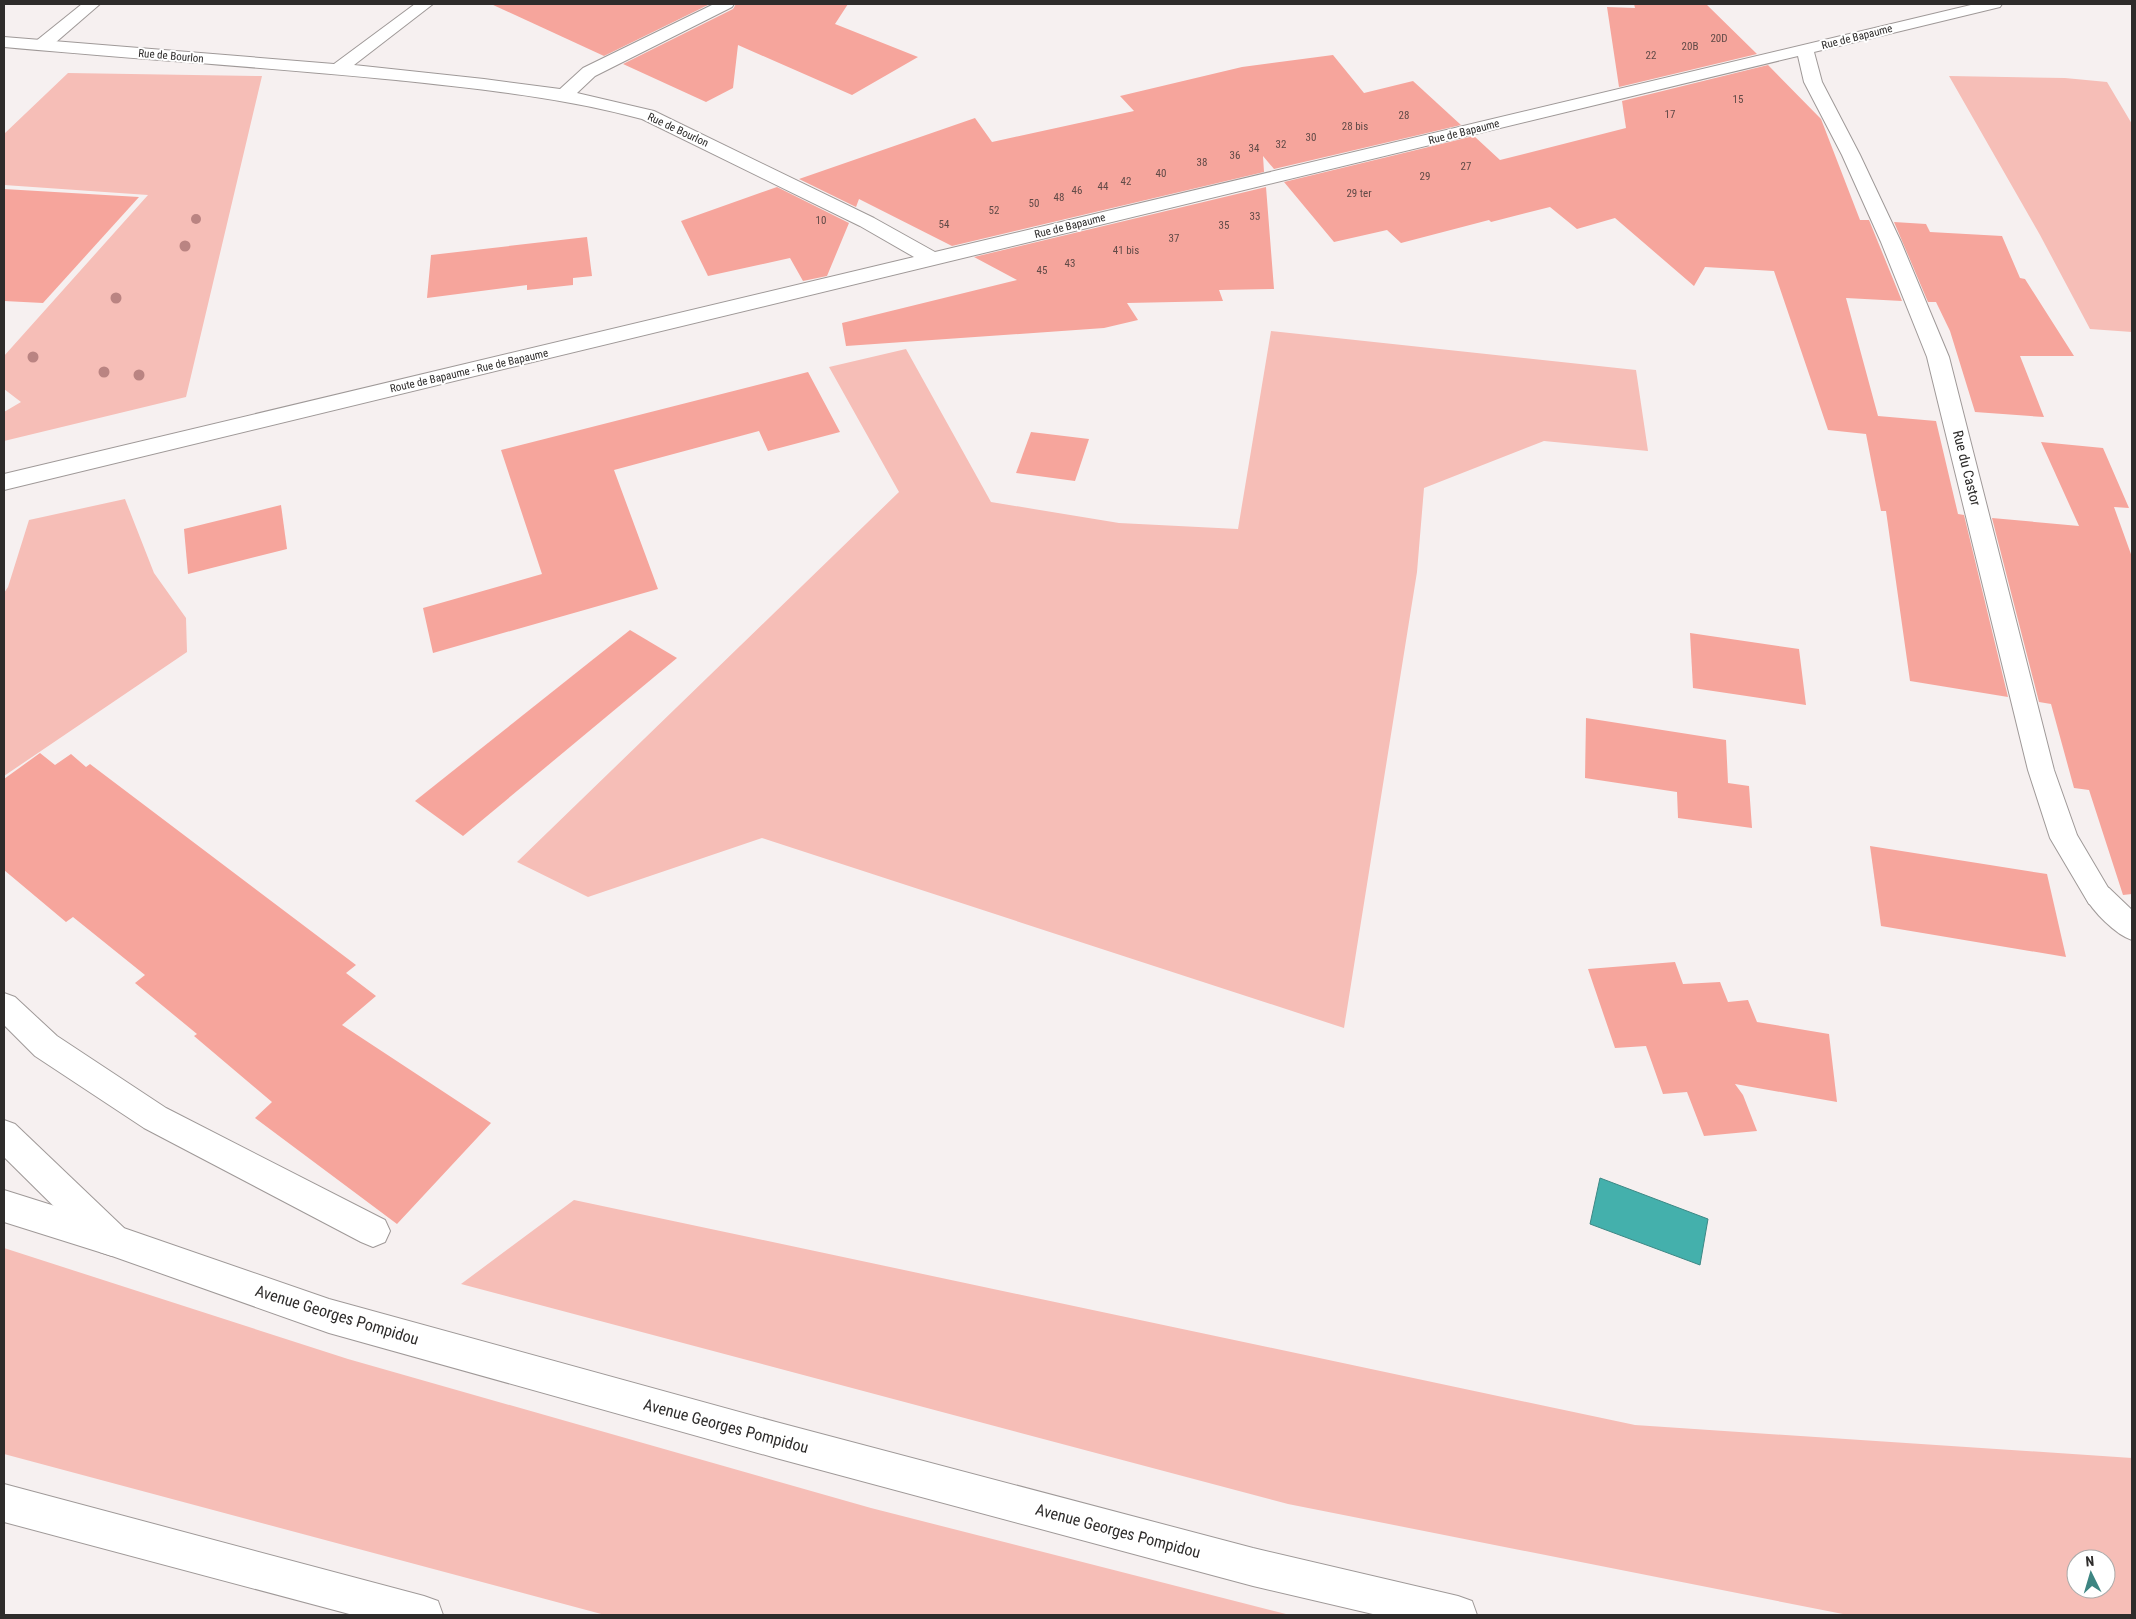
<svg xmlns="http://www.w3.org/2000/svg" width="2136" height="1619" viewBox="0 0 2136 1619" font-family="'Roboto Condensed',sans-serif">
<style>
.green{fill:#f6beb7;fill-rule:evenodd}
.water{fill:#44b0ac;stroke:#3d8885}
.building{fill:#f6a59c}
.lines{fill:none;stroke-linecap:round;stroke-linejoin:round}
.service-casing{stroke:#9f9998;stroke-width:2}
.minor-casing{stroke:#9f9998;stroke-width:2}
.primary-casing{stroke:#9f9998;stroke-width:2}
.service{fill:#fff;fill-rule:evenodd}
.minor{fill:#fff;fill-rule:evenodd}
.primary{fill:#fff;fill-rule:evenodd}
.tree{fill:#ba8482}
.labels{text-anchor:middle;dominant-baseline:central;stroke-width:4;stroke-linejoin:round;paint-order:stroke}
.far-street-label{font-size:11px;fill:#2e2c2b;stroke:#fff}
.number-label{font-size:11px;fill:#604a47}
.street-label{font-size:14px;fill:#2e2c2b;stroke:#fff}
.near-street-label{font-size:16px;fill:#2e2c2b;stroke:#fff}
</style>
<rect width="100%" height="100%" fill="#f6f0f0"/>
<g class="green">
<polygon points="68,73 262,76 186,397 4,441 4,412 21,402 4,389 4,356 148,195 4,185 4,134"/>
<polygon points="1949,76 2065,78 2107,82 2132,124 2132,332 2090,329 2040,235"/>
<polygon points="1271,331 1636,370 1648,451 1544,441 1424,488 1417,572 1344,1028 762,838 588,897 517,862 899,492 829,367 906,349 991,502 1119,523 1238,529"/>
<polygon points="125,499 154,573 186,618 187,652 4,776 4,593 8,587 29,520"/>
<path d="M574,1200l1061,225 497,33v157h-284l-560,-111 -827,-220zM2076,1559h30v30h-30z"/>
<polygon points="4,1248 348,1359 871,1508 1290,1615 605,1615 4,1454"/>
</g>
<polygon class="water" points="1600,1178 1708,1219 1700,1265 1590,1224"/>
<g class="building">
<polygon points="491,4 710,4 604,56"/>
<polygon points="736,4 848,4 835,24 918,57 852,95 738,45 733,88 706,102 623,64 733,9"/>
<polygon points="1634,4 1706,4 1757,54 1619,87 1607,7 1635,8"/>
<polygon points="1333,55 1364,93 1413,81 1461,125 1274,169 1263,156 1264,172 952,246 859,199 856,207 799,179 975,118 992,142 1134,111 1120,96 1242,67"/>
<polygon points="1768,65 1821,119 1860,220 1869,220 1902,301 1846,298 1878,416 1936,421 1958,514 1964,515 2008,697 1910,681 1886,511 1881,511 1866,434 1828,430 1774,271 1705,267 1694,286 1615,218 1577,229 1550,207 1491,222 1489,220 1401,243 1387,230 1334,242 1284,182 1474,136 1500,160 1626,128 1622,101"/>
<polygon points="777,187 849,223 827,276 803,281 790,258 708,276 681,221"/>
<polygon points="1266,187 1274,289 1219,290 1223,301 1127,303 1138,320 1104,328 846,346 842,323 1017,280 974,257"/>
<polygon points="4,189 139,197 43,303 4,301"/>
<polygon points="1894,222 1926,224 1930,232 2002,236 2020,278 2025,279 2074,356 2020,356 2044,417 1975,412 1950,331 1936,302 1928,302"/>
<polygon points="587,237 592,276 573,278 573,285 527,290 527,285 427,298 431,255"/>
<polygon points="808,372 840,432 768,451 759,431 614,470 658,589 433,653 423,608 542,574 501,450"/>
<polygon points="1031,432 1089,439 1075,481 1016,473"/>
<polygon points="2041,442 2103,448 2129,508 2114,507 2132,557 2132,894 2123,895 2089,790 2074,788 2051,704 2039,702 1992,518 2079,526"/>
<polygon points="281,505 287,549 188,574 184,529"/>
<polygon points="630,630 677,658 463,836 415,801"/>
<polygon points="1690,633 1799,649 1806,705 1693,688"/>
<polygon points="1586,718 1726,740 1728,783 1749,786 1752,828 1678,818 1677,792 1585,778"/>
<polygon points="40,753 55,765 71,754 86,767 90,764 356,965 346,973 376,996 342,1025 491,1123 397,1224 255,1118 272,1102 194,1036 197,1034 135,983 145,975 73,917 66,922 4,870 4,779"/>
<polygon points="1870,846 2047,874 2066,957 1881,926"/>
<polygon points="1675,962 1683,984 1720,982 1728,1002 1748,1000 1757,1022 1829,1034 1837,1102 1735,1084 1743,1095 1757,1131 1704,1136 1687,1092 1663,1094 1646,1046 1615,1048 1588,969"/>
</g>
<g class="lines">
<g class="service-casing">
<g id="service">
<polygon points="82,4 100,4 48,49 36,49 34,45 36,41"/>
<path d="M2099,884l10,4 23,22v30c-16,-5 -40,-29 -47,-44l4,-8z"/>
<polygon points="4,993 15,997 57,1036 166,1108 385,1220 390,1231 385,1242 373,1247 361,1242 144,1128 35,1056 4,1025"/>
</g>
</g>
<g class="minor-casing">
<g id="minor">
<path d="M415,4h18l-79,61 130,14 76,10 23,-21 131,-64h20l-2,3 -137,69 -18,17 77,18 220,107 61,34 1040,-248h27l-2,3 -186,45 8,30 38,73 41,87 48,115 105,413 23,65 36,61 -4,8 -10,4 -10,-4 -39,-66 -22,-68 -101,-413 -46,-115 -39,-87 -38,-73 -6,-26 -1794,434v-16l910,-217 -54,-31 -218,-107c-82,-22 -162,-30 -246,-39 -131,-13 -262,-21 -392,-33v-10l330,27z"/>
<polygon points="4,1120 15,1124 124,1228 129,1240 124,1252 112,1256 100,1252 4,1157"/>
</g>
</g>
<g class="primary-casing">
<g id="primary">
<polygon points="4,1190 112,1224 329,1299 776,1422 1253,1548 1458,1596 1472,1601 1477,1615 1377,1615 1253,1586 776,1458 329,1333 112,1256 4,1222"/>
<polygon points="4,1484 424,1596 438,1601 443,1615 353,1615 4,1522"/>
</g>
</g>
<use href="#service" class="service"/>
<use href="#minor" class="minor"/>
<use href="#primary" class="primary"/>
</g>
<g class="tree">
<circle cx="196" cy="219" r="5"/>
<circle cx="185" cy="246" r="5.5"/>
<circle cx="116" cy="298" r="5.5"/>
<circle cx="33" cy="357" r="5.5"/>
<circle cx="104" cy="372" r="5.5"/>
<circle cx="139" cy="375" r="5.5"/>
</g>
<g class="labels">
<g class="far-street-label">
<text transform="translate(1857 37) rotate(-14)">Rue de Bapaume</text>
<text transform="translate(171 56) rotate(5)">Rue de Bourlon</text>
<text transform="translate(678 130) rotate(25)">Rue de Bourlon</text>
<text transform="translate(1464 132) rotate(-14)">Rue de Bapaume</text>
<text transform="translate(1070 226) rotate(-14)">Rue de Bapaume</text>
<text transform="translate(469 371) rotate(-13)">Route de Bapaume - Rue de Bapaume</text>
</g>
<g class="number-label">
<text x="1719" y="38">20D</text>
<text x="1690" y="46">20B</text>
<text x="1651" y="55">22</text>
<text x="1738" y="99">15</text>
<text x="1670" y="114">17</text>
<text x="1404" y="115">28</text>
<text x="1355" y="126">28 bis</text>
<text x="1311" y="137">30</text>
<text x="1281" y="144">32</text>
<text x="1254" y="148">34</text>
<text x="1235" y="155">36</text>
<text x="1202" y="162">38</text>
<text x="1466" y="166">27</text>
<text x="1161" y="173">40</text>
<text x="1425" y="176">29</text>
<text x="1126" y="181">42</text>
<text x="1103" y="186">44</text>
<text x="1077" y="190">46</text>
<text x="1359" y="193">29 ter</text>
<text x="1059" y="197">48</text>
<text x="1034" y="203">50</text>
<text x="994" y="210">52</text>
<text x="1255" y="216">33</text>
<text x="821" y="220">10</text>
<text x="944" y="224">54</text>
<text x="1224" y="225">35</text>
<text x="1174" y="238">37</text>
<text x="1126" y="250">41 bis</text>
<text x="1070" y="263">43</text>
<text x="1042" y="270">45</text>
</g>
<g class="street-label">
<text transform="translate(1967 468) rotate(76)">Rue du Castor</text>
</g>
<g class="near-street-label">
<text transform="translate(337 1315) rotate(17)">Avenue Georges Pompidou</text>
<text transform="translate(726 1426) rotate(15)">Avenue Georges Pompidou</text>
<text transform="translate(1118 1531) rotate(15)">Avenue Georges Pompidou</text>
</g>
</g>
<rect width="2136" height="1619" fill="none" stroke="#2e2c2b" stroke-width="10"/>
<g transform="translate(2091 1574) rotate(355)"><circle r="24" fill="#ffffff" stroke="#ababaa"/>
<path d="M0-4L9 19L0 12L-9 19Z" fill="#3d8582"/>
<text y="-8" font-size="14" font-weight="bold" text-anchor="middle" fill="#2e2c2b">N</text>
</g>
</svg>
